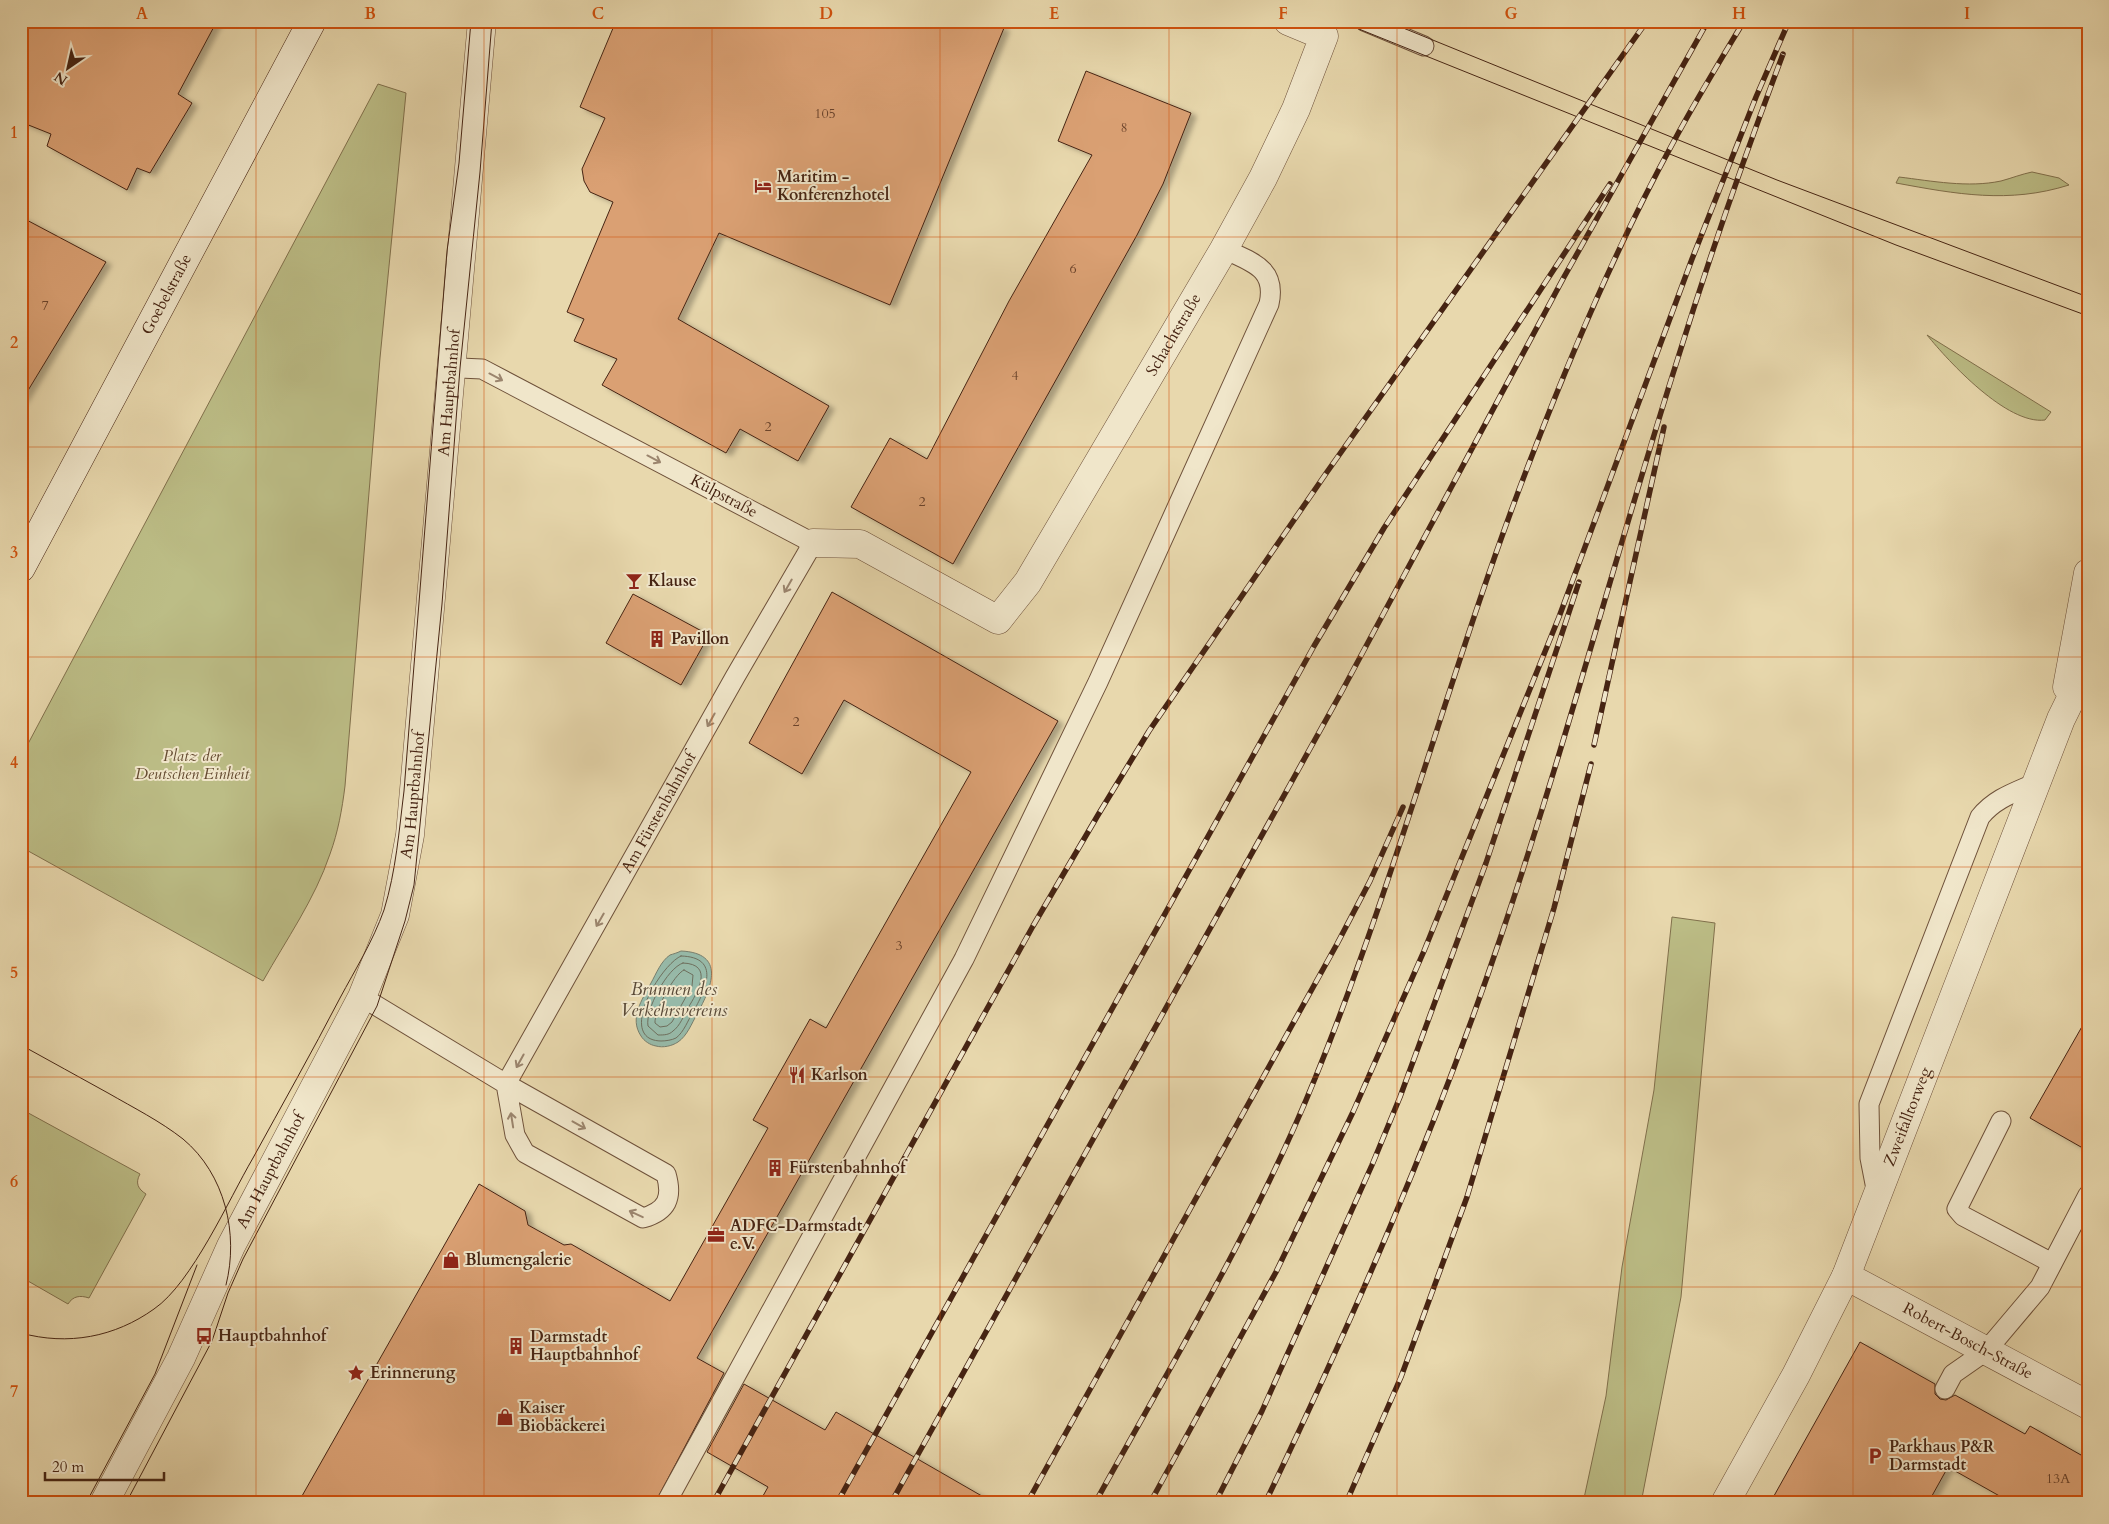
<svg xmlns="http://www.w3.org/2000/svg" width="2109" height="1524" viewBox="0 0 2109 1524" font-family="Cardo,serif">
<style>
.green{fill:#bcbd86;stroke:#81704c}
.water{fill:#97baa9;stroke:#777e6d}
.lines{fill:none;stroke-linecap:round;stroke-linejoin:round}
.shore{stroke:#6e6f5e;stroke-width:1}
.building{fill:#daa073;stroke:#462413;filter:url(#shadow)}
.service-casing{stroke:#6e513a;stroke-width:21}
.pedestrian-casing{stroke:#6e513a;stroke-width:29}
.minor-casing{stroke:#6e513a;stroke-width:29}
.tertiary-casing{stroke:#6e513a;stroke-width:29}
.secondary-casing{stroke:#462413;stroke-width:29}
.service{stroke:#f0e6ca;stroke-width:19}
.pedestrian{stroke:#f0e6ca;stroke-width:28}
.minor{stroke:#f0e6ca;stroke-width:28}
.tertiary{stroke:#f0e6ca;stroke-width:28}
.secondary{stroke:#f0e6ca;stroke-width:28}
.tram{stroke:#462413;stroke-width:1}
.rail-casing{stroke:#462413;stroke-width:5.5}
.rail{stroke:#f0e6ca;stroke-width:4;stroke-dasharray:11;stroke-linecap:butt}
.oneway{stroke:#9b856e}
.grid{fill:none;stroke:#d0510d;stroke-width:1;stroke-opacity:0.55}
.labels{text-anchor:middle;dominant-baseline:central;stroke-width:4;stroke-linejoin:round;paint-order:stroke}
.number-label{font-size:14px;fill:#6b432b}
.poi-label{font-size:16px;font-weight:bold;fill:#462413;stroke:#f0e6ca;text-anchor:start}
.street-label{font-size:16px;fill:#462413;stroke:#f0e6ca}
.park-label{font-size:16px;font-style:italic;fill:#644a30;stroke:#f0e6ca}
.water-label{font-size:18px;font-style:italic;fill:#5a4a38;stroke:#f0e6ca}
.neatline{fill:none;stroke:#d0510d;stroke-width:2}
.grid-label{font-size:16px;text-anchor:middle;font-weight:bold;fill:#d0510d}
</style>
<defs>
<filter id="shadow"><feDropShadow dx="5.5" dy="3" stdDeviation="2.5" flood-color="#0004"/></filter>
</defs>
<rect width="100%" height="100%" fill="#e8d8ad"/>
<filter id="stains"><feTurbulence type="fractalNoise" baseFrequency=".004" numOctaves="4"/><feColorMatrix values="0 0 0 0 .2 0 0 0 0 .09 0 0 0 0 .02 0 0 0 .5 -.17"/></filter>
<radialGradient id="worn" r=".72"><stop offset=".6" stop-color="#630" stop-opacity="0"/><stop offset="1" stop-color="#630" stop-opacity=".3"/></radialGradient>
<g class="green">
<path d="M378,84l28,9 -26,265 -35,428c-3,24 -7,46 -15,68 -15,45 -44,86 -67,127l-242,-134v-90z"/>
<path d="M2032,172l27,6 10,7c-60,19 -113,9 -173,-2l3,-6c33,4 69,11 102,4 11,-3 21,-7 31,-9z"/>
<path d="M1927,335l124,77 -6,8c-38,5 -96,-58 -118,-85z"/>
<polygon points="1672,917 1715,923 1681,1297 1641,1503 1583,1503 1606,1396 1622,1267 1654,1090"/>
<path d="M21,1109l119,65c-5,9 -2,15 6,20l-57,104c-9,-3 -16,-2 -21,6l-47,-27z"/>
</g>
<path class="water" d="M681,951c45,2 31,36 16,63 -5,9 -10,22 -19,28 -6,4 -15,6 -22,4 -6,-1 -12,-5 -15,-10 -12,-18 1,-36 10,-53 5,-9 10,-22 19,-28 3,-1 7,-2 11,-4z"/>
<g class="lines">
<g class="shore">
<path d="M681,956c41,1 24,35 12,56 -5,8 -9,20 -17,26 -4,2 -10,3 -15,3 -45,-1 -1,-76 20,-85z"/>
<path d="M683,963c32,1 14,30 5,45 -4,7 -8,18 -15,23 -4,4 -9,4 -15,4l-10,-9c-3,-16 19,-58 35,-63z"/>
<path d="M684,970l9,5 -1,11 -20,36 -5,4 -7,1 -5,-4c-1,-11 19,-49 29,-53z"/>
</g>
</g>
<g class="building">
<polygon points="21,21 217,21 178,94 192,103 150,173 137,168 127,190 47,146 51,134 21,122"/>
<polygon points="616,21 987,21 1004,28 890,305 719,233 678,319 829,406 798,461 740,429 726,453 602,385 617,359 574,341 584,319 567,312 613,202 590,192 584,181 582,169 605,118 580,107"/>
<polygon points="1086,71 1191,113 1163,184 1137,235 953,564 851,507 890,438 927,459 1009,301 1092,155 1058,141"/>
<polygon points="21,217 106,262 21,402"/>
<polygon points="832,592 1058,721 697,1358 724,1373 655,1503 298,1503 479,1184 525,1211 528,1225 564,1245 571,1244 670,1301 768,1128 753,1120 810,1019 826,1028 971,772 844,700 802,774 749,743"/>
<polygon points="633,594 709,635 681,685 606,643"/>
<polygon points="2088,1016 2088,1151 2030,1118"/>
<polygon points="1860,1342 1935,1384 1935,1394 1940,1399 1946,1400 1955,1395 2025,1434 2030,1426 2088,1459 2088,1503 2012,1503 1948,1467 1928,1503 1770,1503"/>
<polygon points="744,1384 825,1430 836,1412 994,1503 759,1503 768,1487 707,1452"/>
</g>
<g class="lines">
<g class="service-casing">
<g id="service">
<polyline points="1364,21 1424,46"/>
<path id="s1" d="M362,997l144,87 160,90c7,24 1,37 -23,44l-118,-65 -10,-18 -9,-51 229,-407 78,-134 -331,-174 -22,-1 -10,-4"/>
<polyline points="2001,1121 1957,1209 1963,1216 2052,1263"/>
<path d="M1877,1194l-7,-36 -1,-54 111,-287c15,-19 36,-25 58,-35"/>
<polyline points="1945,1389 1953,1374 1986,1351 2040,1287 2088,1195"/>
<path d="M666,1503l298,-544 134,-277 171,-378c8,-36 -18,-42 -45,-55"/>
</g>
</g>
<g class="pedestrian-casing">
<g id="pedestrian">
<path id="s2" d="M104,1503l77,-145 50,-112 131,-249 33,-82 15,-80 72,-814"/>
</g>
</g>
<g class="minor-casing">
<g id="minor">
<path id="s3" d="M813,543l47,1 138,76 30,-38 196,-333 39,-71 33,-69 28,-73 -36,-15"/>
<path id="s4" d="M1846,1276l242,129"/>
</g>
</g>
<g class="tertiary-casing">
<g id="tertiary">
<polyline points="2067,687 2088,573"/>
<path id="s5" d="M1725,1503l71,-128 50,-99 215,-557 27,-55"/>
</g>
</g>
<g class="secondary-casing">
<g id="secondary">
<path id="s6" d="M21,568l291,-547"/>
</g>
</g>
<use href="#service" class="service"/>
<use href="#pedestrian" class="pedestrian"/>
<use href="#minor" class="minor"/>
<use href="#tertiary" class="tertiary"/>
<use href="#secondary" class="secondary"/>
<g class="tram">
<polyline points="1339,21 1896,245 2088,316"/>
<polyline points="1386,21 1777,180 2088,297"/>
<path d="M21,1045c29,16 58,32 87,48 26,15 52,28 75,46 42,35 56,95 43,146"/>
<path d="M21,1333c47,13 94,4 133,-24 38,-26 75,-110 99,-151 29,-53 59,-106 87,-160 15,-28 33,-57 44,-88 12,-39 15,-79 20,-119l43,-540 12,-88 12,-142"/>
<polyline points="86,1503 155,1374 197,1265"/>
<polyline points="126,1503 212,1341 228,1293 243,1259 377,1006 405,921 414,885 442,604 460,368 480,172 492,21"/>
</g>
<g class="rail-casing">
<g id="rail">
<polyline points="1594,745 1664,427"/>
<polyline points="713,1503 1033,926 1098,815 1149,731 1327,472 1647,21"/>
<polyline points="837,1503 1314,646 1384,528 1610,184"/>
<polyline points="891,1503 1342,691 1564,277 1708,21"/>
<polyline points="1027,1503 1337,944 1370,881 1403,807"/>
<path d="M1095,1503c77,-140 161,-278 221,-427 83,-204 137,-418 217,-623 41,-106 86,-212 141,-312 22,-41 46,-80 70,-120"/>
<polyline points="1150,1503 1276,1272 1353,1112 1424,951 1559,617 1692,259 1756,97 1789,21"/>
<polyline points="1215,1503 1262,1411 1372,1165 1400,1097 1486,863 1579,582"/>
<path d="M1265,1503c88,-184 170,-371 235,-564 65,-191 116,-386 177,-578 32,-103 68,-206 106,-307"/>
<polyline points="1346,1503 1401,1377 1467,1197 1554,908 1591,764"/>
</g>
</g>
<use href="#rail" class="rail"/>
</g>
<defs><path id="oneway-shaft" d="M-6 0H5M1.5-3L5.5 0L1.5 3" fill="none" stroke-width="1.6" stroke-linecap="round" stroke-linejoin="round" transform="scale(1.25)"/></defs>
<g class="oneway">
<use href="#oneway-shaft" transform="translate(496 377) rotate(28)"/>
<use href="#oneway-shaft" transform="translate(654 459) rotate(28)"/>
<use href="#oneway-shaft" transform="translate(788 586) rotate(120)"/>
<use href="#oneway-shaft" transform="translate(711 720) rotate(119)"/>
<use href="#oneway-shaft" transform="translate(600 920) rotate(120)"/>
<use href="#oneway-shaft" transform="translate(520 1061) rotate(119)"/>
<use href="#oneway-shaft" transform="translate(512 1120) rotate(-99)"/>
<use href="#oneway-shaft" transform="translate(579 1125) rotate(29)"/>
<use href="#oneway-shaft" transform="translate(636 1214) rotate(-155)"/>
</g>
<path class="grid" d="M256,21v1482M484,21v1482M712,21v1482M940,21v1482M1169,21v1482M1397,21v1482M1625,21v1482M1853,21v1482M21,237h2067M21,447h2067M21,657h2067M21,867h2067M21,1077h2067M21,1287h2067"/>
<defs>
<g id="hotel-bare" transform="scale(1.35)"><path d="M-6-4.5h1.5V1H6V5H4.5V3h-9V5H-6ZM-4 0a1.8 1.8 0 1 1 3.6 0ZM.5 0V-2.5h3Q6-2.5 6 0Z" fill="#8f2418" stroke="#f0e6ca" stroke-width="2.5" paint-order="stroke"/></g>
<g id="bar-bare" transform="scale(1.35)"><path d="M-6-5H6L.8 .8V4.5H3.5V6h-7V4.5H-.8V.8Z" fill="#8f2418" stroke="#f0e6ca" stroke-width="2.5" paint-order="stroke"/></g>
<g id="building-bare" transform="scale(1.35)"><path d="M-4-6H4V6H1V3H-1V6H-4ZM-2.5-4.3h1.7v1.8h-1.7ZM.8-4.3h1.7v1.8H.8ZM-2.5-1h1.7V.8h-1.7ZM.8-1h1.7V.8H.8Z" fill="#8f2418" stroke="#f0e6ca" stroke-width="2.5" paint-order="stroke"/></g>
<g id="restaurant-bare" transform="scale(1.35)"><path d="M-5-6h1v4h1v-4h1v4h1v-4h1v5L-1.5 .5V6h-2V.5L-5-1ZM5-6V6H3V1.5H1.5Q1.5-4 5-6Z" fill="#8f2418" stroke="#f0e6ca" stroke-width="2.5" paint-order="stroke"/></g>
<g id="office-bare" transform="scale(1.35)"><path d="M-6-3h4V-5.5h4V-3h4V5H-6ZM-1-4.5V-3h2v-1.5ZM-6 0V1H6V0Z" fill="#8f2418" stroke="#f0e6ca" stroke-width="2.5" paint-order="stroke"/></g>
<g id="shop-bare" transform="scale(1.35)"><path d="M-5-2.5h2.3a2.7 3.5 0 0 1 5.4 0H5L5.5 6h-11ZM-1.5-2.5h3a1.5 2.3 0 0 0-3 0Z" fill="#8f2418" stroke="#f0e6ca" stroke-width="2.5" paint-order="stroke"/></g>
<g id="bus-bare" transform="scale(1.35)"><path d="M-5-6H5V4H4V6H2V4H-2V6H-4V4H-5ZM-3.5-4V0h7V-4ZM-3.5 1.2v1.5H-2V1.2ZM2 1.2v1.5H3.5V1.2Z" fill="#8f2418" stroke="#f0e6ca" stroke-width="2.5" paint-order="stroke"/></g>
<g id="sight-bare" transform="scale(1.35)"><path d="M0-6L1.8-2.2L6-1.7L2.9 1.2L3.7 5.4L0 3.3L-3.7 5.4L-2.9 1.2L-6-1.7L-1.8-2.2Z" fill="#8f2418" stroke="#f0e6ca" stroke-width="2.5" paint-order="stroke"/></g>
<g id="parking-bare" transform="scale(1.35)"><path d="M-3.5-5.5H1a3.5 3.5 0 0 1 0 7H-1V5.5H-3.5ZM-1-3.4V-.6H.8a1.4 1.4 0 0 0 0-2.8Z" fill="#8f2418" stroke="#f0e6ca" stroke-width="2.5" paint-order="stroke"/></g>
</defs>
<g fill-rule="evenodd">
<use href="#hotel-bare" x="763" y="186"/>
<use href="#bar-bare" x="634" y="581"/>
<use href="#building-bare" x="657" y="639"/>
<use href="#restaurant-bare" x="797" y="1075"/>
<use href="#building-bare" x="775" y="1168"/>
<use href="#office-bare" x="716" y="1235"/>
<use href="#shop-bare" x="451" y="1260"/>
<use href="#bus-bare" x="204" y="1336"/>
<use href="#building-bare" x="516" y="1346"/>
<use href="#sight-bare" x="356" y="1373"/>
<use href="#shop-bare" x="505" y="1417"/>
<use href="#parking-bare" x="1875" y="1456"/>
</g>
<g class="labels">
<g class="number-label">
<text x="825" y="113">105</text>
<text x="1124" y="127">8</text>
<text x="1073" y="268">6</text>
<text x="45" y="305">7</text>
<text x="1015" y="375">4</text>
<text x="768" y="426">2</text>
<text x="922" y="501">2</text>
<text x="796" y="721">2</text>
<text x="899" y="945">3</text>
<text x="2058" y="1478">13A</text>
</g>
<g class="poi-label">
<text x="777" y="177">Maritim -<tspan x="777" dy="18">Konferenzhotel</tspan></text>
<text x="648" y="581">Klause</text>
<text x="671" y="639">Pavillon</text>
<text x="811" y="1075">Karlson</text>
<text x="789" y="1168">Fürstenbahnhof</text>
<text x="730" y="1226">ADFC-Darmstadt<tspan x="730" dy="18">e.V.</tspan></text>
<text x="465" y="1260">Blumengalerie</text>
<text x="218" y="1336">Hauptbahnhof</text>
<text x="530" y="1337">Darmstadt<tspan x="530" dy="18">Hauptbahnhof</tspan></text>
<text x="370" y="1373">Erinnerung</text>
<text x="519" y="1408">Kaiser<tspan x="519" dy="18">Biobäckerei</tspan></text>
<text x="1889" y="1447">Parkhaus P&amp;R<tspan x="1889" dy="18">Darmstadt</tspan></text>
</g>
<g class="street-label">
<text stroke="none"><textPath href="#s6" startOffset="310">Goebelstraße</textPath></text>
<text stroke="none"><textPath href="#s3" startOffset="540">Schachtstraße</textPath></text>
<text stroke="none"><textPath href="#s2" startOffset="1182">Am Hauptbahnhof</textPath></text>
<text transform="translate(724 496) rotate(28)">Külpstraße</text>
<text stroke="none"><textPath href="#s2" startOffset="778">Am Hauptbahnhof</textPath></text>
<text stroke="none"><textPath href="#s1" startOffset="928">Am Fürstenbahnhof</textPath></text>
<text stroke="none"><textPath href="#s5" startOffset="428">Zweifalltorweg</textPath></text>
<text stroke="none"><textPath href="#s2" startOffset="372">Am Hauptbahnhof</textPath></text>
<text stroke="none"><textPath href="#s4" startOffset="138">Robert-Bosch-Straße</textPath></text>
</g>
<g class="park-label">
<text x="192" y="756">Platz der<tspan x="192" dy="18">Deutschen Einheit</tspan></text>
</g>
<g class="water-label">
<text x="674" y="989">Brunnen des<tspan x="674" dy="21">Verkehrsvereins</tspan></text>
</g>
</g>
<rect width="2109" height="1524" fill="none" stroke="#e8d8ad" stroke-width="55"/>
<g transform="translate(68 68) rotate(214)" stroke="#f0e6ca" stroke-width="4" paint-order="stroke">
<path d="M0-4L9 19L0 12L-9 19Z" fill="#462413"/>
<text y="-8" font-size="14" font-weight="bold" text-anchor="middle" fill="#462413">N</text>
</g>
<path d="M45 1472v8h119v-8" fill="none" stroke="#462413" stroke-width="2.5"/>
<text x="52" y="1472" font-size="15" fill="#462413" stroke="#f0e6ca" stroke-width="4" paint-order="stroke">20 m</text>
<rect x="28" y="28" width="2054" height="1468" class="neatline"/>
<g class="grid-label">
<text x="142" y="19">A</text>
<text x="370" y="19">B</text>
<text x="598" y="19">C</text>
<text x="826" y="19">D</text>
<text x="1054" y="19">E</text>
<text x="1283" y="19">F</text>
<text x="1511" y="19">G</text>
<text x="1739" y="19">H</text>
<text x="1967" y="19">I</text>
<text x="14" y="138">1</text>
<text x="14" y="348">2</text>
<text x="14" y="558">3</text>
<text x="14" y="768">4</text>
<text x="14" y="978">5</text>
<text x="14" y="1187">6</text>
<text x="14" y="1397">7</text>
</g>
<rect width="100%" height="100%" filter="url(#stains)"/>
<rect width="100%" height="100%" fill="url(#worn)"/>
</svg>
